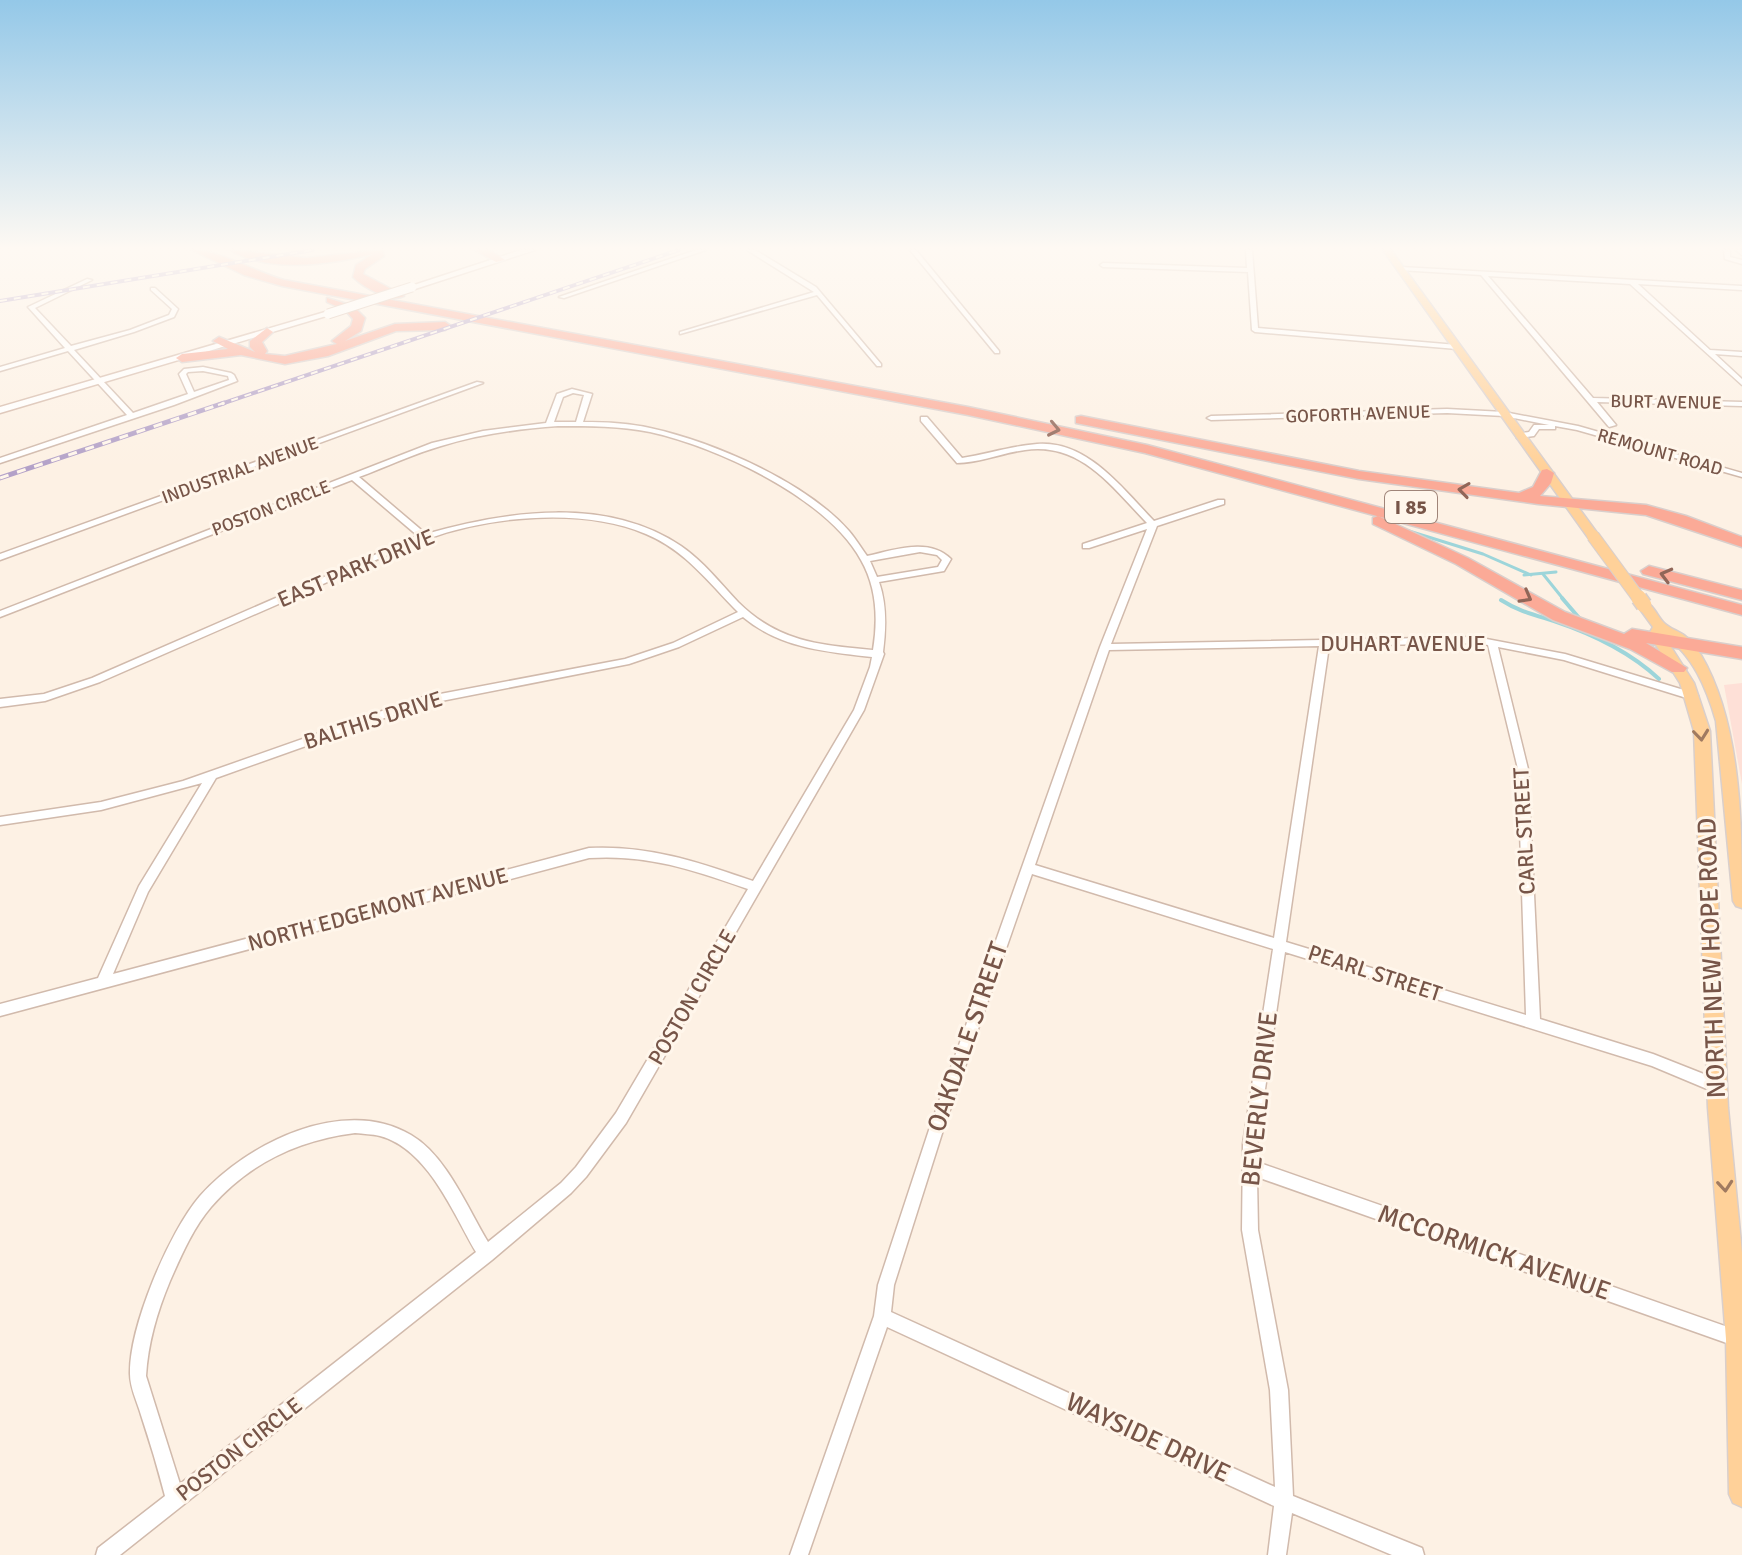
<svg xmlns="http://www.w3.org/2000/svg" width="1742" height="1555" viewBox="0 0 1742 1555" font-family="Signika,sans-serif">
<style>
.commercial{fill:#fee0d7}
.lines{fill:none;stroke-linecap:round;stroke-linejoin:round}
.stream-far1{stroke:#9dd5da;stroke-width:3}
.stream{stroke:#9dd5da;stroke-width:4}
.minor-casing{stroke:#d1baac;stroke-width:3}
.secondary-casing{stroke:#d5b9a9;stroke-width:3}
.primary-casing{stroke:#d9cfcc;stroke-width:3}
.motorway-casing{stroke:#d9cfcc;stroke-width:3}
.minor{fill:#fff;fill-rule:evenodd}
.secondary{fill:#fff;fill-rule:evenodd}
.primary{fill:#ffd199;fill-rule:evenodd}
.motorway{fill:#fbaa97;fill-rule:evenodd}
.rail-far1-casing{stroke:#b3a1c8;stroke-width:4}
.rail-casing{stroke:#b3a1c8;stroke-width:5}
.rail-far1{stroke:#fff6eb;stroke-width:2;stroke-dasharray:7;stroke-linecap:butt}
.rail{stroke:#fff6eb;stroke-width:3;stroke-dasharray:9;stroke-linecap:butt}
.secondary-bridge-casing{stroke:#d5b9a9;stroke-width:11;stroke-linecap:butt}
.primary-bridge-far1-casing{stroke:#d9cfcc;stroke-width:14;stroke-linecap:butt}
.primary-bridge-casing{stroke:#d9cfcc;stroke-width:18;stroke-linecap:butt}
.secondary-bridge{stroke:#fff;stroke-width:9}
.primary-bridge-far1{stroke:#ffd199;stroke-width:12}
.primary-bridge{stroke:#ffd199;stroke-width:15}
.oneway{stroke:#916658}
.oneway2{stroke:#a07a60}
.labels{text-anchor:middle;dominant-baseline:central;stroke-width:6;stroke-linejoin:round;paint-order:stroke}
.far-street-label{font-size:18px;fill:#775548;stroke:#fff6eb}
.shield{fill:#fff6eb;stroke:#a08579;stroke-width:2}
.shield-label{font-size:20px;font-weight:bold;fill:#775548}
.street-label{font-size:22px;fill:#775548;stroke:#fff6eb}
.near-street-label{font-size:26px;fill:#775548;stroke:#fff6eb}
</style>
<rect width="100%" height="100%" fill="#fdf1e4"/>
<polygon class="commercial" points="1742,683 1742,784 1724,685"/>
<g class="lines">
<g class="stream-far1">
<polyline points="1409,531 1483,554 1531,575"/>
<polyline points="1543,574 1564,600"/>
<polyline points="1524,575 1556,572"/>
</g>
<g class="stream">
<polyline points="1562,598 1580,619"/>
<path d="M1501,600c17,11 34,15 53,21 39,13 75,30 105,58"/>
</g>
<g class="minor-casing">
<g id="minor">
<polygon points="696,250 706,250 564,298 559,297"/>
<polygon points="747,250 755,250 816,287 881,364 881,366 877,366 817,295 680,334 680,332 814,292"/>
<polygon points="910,250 916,250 999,351 999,353 995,353"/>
<polygon points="1246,250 1252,250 1258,328 1457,345 1460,347 1457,349 1255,332 1252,330 1248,272 1103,267 1100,265 1103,263 1247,268"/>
<polygon points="1724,250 1730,250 1730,257 1742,260 1742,264 1725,259"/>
<polygon points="1736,250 1742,250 1742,255"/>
<polygon points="1401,267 1742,286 1742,290 1638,284 1710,350 1742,352 1742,356 1715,354 1742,379 1742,385 1630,284 1488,276 1593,398 1742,402 1742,406 1597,402 1616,425 1609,427 1481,275 1399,270 1399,268"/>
<path d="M87,279l5,1 -57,28 36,38 59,-16 39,-15 3,-6 -21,-19v-2h4l23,21 -4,8 -40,15 -60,18 59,63 55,-19 -9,-20 5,-5 19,-2 28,6 3,2 3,6 -63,24 -174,58v-5l127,-43 -59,-64 -68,20v-4l65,-19 -37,-41zM203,371l25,5 1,4 -35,12 -8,-18 2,-2z"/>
<polygon points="477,382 483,383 0,560 0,554"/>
<path d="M572,389l20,5 -9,28c23,0 45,1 67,6 64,14 156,54 199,103 7,8 12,17 18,25 27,-6 62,-19 84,3l-7,12 -65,11c8,23 7,47 4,70l1,2 -20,56 -238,413 -40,54 -15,16 -79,67 -372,295h-24l2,-7 67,-52c-7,-27 -15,-54 -24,-81 -4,-14 -11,-27 -11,-41 -1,-47 39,-142 70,-178 47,-53 144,-101 211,-61 35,20 57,74 77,107l73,-59 15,-16 40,-54 132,-224c-54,-19 -101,-35 -159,-31l-589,158v-12l98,-26 41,-92 63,-103 -101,27 -101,15v-8l101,-15 82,-21 236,-83 206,-39 48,-16 65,-31c-29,-29 -53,-62 -92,-78 -63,-27 -156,-18 -219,5 -46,17 -89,39 -133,58 -65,29 -130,57 -194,85l-55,19 -45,6v-8l44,-5 48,-16 326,-142 -66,-56 -352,137v-6l432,-168 51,-12 63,-8 11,-29zM573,393l11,2 -8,27h-22l9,-25zM558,426c31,0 62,0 92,6 68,15 177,66 211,128 16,28 17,60 12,90 -53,-5 -95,-8 -135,-48 -18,-19 -35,-41 -57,-56 -75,-50 -174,-35 -255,-12l-67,-57c27,-10 54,-23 82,-31 38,-12 77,-17 117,-20zM920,552l17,3 5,5 -4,7 -61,10 -7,-16zM743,617c37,31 83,35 129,40l-2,10 -16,43 -101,171c-55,-19 -104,-36 -164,-33l-476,126 35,-82 68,-114 205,-73 208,-41 50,-17zM355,1133c8,1 17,1 25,3 48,13 73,77 96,116l-296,232 -34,-108c2,-33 11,-64 24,-95 11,-25 23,-53 41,-74 38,-44 88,-67 144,-74z"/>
<polygon points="1447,409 1504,412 1578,426 1742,473 1742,477 1577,430 1555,426 1555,429 1539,429 1534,436 1517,438 1517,434 1529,432 1534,425 1549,425 1504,416 1447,413 1211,420 1207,418 1211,416"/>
<path d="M921,417h6l35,41c25,-4 49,-12 75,-14 50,-4 85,44 117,77l64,-21h6v4l-67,22 -46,118 365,-7 89,17 132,40 1,2 -5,4 -129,-40 -66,-13 30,122 12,250 113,35 71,28 2,5 -2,5 -5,2 -67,-28 -367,-114 -28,192v18l485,170v14l-4,1 -481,-170 1,53 30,160 5,106 129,52 2,7h-32l-100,-42 -6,42h-18l6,-49 -387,-179 -79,228h-18l84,-239 4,-31 52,-158 170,-480 47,-118 -58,19h-6v-4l64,-21c-35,-36 -66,-81 -122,-73 -23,3 -46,13 -68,13l-36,-42zM1476,643l12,2 30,124 8,246 -240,-73 43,-296zM1319,646l-45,292 -239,-73 74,-215zM1032,874l241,75 -30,195 -1,86 28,160 5,97 -384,-175 3,-27 50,-158z"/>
</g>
</g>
<g class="secondary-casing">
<g id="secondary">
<polygon points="521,250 535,250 415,289 408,287"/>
<polygon points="325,312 333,314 0,413 0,407"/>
</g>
</g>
<g class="primary-casing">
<g id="primary">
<polygon points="1383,250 1391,250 1597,533 1597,539 1589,539"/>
<path d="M1644,601c10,4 13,15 20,22 6,6 15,8 21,13 6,5 12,13 16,19 41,70 41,172 41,253l-6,-2 -3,-5 -17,-180c-9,-31 -23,-67 -52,-85l30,47 16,48 18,377 14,145v254l-9,-4 -4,-9 -3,-155 -18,-231 -14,-377 -14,-48 -31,-49 4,-7 -16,-22z"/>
</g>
</g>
<g class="motorway-casing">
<g id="motorway">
<path d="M192,250c26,0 64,22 92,30l684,127 179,38 595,160v10l-597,-162 -177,-38 -686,-129 -38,-11z"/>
<path d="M230,250l76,8 76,-8 2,6 -19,13 -2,5 41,22c-13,7 -41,-9 -51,-19l3,-12 17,-11c-43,10 -103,20 -143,-4z"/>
<polygon points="475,250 489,250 505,260 496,262"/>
<polygon points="327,298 353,306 365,318 361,331 345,341 395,324 445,322 451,326 445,330 396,331 328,356 285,364 241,355 182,362 176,358 182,354 228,349 213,341 219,337 255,352 250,347 250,341 267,328 273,332 262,342 267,351 265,354 285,356 337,344 332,341 351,326 353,319 345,310 327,302"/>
<polygon points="1081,416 1359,471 1519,493 1533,487 1542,470 1547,469 1554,473 1551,483 1540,496 1646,505 1686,516 1742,537 1742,547 1646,515 1538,504 1359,479 1076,423 1076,417"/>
<polygon points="1378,516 1468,558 1565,612 1624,634 1632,629 1742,647 1742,659 1646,643 1687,668 1684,672 1672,672 1630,649 1553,620 1456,564 1373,524 1373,518"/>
<polygon points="1649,566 1742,590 1742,600 1643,574 1641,571"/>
</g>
</g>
<use href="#minor" class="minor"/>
<use href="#secondary" class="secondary"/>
<use href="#primary" class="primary"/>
<use href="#motorway" class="motorway"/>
<g class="rail-far1-casing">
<g id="rail-far1">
<polyline points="0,301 313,250"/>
<polyline points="218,405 679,250"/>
</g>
</g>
<g class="rail-casing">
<polyline id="rail" points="0,478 224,403"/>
</g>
<use href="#rail-far1" class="rail-far1"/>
<use href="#rail" class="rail"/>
<g class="secondary-bridge-casing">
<polyline id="secondary-bridge" points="328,314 412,287"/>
</g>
<g class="primary-bridge-far1-casing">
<polyline id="primary-bridge-far1" points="1593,536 1640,600"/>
</g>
<g class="primary-bridge-casing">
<polyline id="primary-bridge" points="1639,598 1644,605"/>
</g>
<use href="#secondary-bridge" class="secondary-bridge"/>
<use href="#primary-bridge-far1" class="primary-bridge-far1"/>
<use href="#primary-bridge" class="primary-bridge"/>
</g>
<defs><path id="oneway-chevron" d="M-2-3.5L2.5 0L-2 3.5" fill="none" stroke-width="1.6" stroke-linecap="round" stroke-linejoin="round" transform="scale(2)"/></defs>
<g class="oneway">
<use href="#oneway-chevron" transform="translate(1054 429) rotate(12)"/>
<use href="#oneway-chevron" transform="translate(1464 490) rotate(-172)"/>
<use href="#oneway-chevron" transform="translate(1666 575) rotate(-165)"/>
<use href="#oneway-chevron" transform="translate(1526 597) rotate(29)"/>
</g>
<g class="oneway2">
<use href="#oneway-chevron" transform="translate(1701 735) rotate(84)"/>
<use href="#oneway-chevron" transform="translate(1725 1186) rotate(85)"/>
</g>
<linearGradient id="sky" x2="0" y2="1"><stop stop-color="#94c8e8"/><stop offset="0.53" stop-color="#fef9f3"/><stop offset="1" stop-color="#fef9f3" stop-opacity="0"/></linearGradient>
<rect width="1742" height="468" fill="url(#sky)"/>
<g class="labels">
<g class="far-street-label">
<text transform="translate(1666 402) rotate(1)">BURT AVENUE</text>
<text transform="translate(1358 414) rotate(-2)">GOFORTH AVENUE</text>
<text transform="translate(1660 452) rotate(16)">REMOUNT ROAD</text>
<text transform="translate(240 470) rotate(-20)">INDUSTRIAL AVENUE</text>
<text transform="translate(271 508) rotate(-21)">POSTON CIRCLE</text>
</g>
<rect class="shield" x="1385" y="491" width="52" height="32" rx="6"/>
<g class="shield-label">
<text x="1411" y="507">I 85</text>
</g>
<g class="street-label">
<text transform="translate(356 568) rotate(-23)">EAST PARK DRIVE</text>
<text x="1403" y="643">DUHART AVENUE</text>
<text transform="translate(373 720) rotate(-18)">BALTHIS DRIVE</text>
<text transform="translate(1524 831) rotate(-93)">CARL STREET</text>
<text transform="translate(378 909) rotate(-15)">NORTH EDGEMONT AVENUE</text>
<text transform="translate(1375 973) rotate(18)">PEARL STREET</text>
<text transform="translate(692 997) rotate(-60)">POSTON CIRCLE</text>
<text transform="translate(239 1449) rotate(-38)">POSTON CIRCLE</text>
</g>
<g class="near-street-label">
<text transform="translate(1712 958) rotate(-92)">NORTH NEW HOPE ROAD</text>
<text transform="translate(968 1037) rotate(-71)">OAKDALE STREET</text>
<text transform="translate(1260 1099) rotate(-84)">BEVERLY DRIVE</text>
<text transform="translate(1494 1253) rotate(19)">MCCORMICK AVENUE</text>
<text transform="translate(1148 1438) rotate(25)">WAYSIDE DRIVE</text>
</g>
</g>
</svg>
